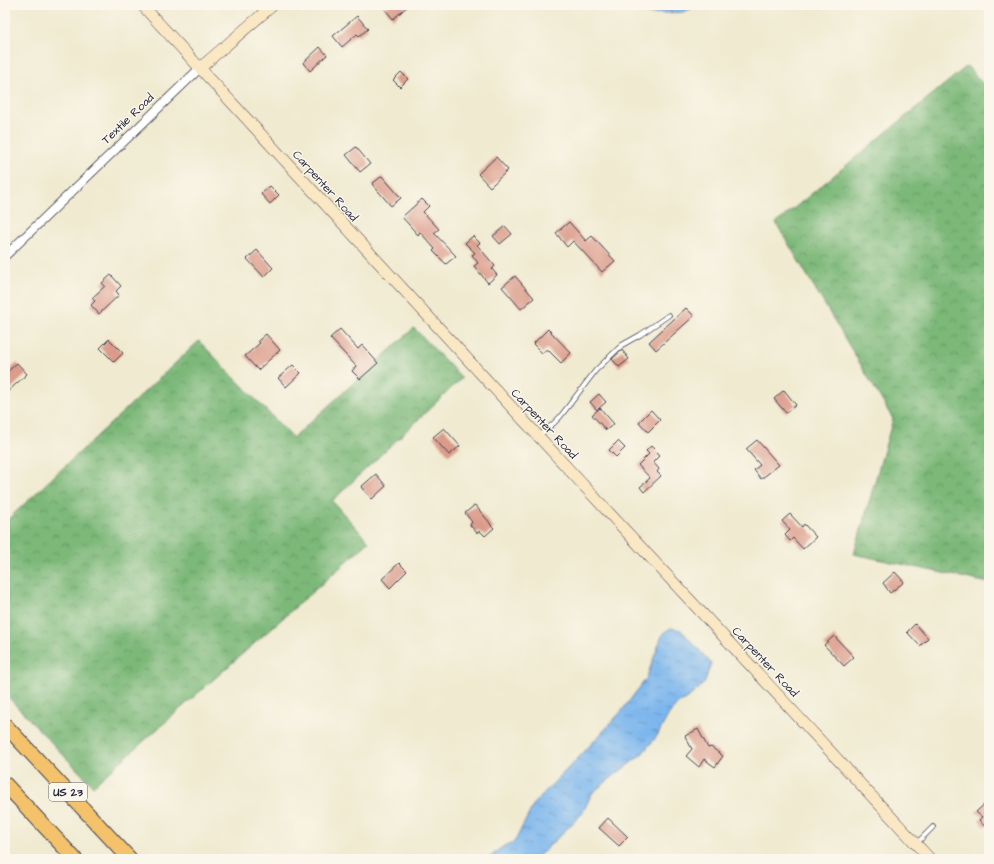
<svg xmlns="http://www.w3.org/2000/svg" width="994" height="864" viewBox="0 0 994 864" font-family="'Architects Daughter',sans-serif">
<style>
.forest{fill:url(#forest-crowns);stroke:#4f6d5a}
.water{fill:url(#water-ripples);stroke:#4f6c94}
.building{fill:#db9b8a}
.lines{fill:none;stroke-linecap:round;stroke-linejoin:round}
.lane-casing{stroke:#414051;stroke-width:5.5}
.street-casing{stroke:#414051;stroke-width:10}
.secondary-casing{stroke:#414051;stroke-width:12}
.highway-casing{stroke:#414051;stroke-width:16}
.lane{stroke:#fff;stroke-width:4}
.street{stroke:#fff;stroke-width:8}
.secondary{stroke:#fae7c3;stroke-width:11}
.highway{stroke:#f3c26a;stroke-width:14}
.labels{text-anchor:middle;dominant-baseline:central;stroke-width:3;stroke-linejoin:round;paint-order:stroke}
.shield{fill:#fbf7ec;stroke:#636270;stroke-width:1}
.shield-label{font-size:11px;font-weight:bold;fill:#22223b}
.street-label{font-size:12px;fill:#22223b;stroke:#fbf7ec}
</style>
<defs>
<pattern id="forest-crowns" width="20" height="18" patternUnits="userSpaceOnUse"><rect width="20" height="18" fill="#7cb878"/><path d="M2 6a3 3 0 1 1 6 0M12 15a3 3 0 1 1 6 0" fill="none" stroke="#659564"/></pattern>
<pattern id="water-ripples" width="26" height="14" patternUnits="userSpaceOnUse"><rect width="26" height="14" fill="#7cb6ed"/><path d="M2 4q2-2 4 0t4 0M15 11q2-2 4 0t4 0" fill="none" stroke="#6594c1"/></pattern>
</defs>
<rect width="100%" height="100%" fill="#fbf7ec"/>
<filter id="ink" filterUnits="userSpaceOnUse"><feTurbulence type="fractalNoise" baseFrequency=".025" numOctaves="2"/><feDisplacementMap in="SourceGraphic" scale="8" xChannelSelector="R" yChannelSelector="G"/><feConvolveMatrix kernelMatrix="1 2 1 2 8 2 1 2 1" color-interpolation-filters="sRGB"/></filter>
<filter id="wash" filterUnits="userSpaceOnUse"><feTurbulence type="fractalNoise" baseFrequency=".012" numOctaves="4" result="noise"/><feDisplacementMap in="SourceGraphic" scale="16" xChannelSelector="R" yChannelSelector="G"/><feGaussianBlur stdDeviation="0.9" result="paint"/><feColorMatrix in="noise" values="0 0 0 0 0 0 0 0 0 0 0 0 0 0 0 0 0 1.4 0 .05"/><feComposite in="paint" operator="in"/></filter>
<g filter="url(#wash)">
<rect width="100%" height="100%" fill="#f0ead0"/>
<g class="forest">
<polygon points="967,66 989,91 989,583 854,554 893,419 776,223"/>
<polygon points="414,328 462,378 332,501 369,542 93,786 5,694 5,522 199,341 293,438"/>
</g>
<g class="water">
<polygon points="632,5 700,5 683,12 650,14 635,9"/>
<polygon points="671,628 681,630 711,663 705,682 694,693 678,704 669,714 657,736 642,754 592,793 582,814 540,855 531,858 531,859 488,859 501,848 515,841 535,802 583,753 620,713 646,679 663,633"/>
</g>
<g id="blocks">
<g class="building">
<polygon points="388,5 409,5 393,19 384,8"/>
<polygon points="357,16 368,29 359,36 357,34 342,47 333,36"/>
<polygon points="320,47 327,55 310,71 303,63"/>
<polygon points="401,72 408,79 400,87 393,80"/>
<polygon points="356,147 370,164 360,172 346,155"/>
<polygon points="496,157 508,170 490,187 478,174"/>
<polygon points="382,176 401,198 391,206 372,184"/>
<polygon points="270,186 279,195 270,204 261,194"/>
<polygon points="422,199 429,206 423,212 439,229 434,233 456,256 446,264 433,251 435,249 420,232 418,235 402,217"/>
<polygon points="569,222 586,241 592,236 615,261 602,272 573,241 567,247 556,233"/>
<polygon points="505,226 512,234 500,244 493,236"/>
<polygon points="473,236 480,243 477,245 495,266 492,269 497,275 488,283 474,266 478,263 472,255 475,253 465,243"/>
<polygon points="257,250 273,268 264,277 247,259"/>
<polygon points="111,275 121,286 116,291 119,295 99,314 91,305 95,301 92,298 105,286 102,283"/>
<polygon points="515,276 534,298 521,309 502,287"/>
<polygon points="686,308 694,316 656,350 649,342"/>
<polygon points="340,329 358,349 362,345 378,363 360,379 352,371 356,366 330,338"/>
<polygon points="548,329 571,353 561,363 547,349 542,353 533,344"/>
<polygon points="266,334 280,350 258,370 245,356 260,343 258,341"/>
<polygon points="109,339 123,353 114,362 100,348"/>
<polygon points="622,350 629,359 619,367 612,359"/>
<polygon points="17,363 27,374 5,394 5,374"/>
<polygon points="293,365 301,373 286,387 278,378"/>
<polygon points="784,390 796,405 786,413 774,399"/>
<polygon points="599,394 606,402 597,410 590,402"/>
<polygon points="600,408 614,424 606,430 592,415"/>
<polygon points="651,410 660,420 648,432 639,422"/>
<polygon points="444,428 460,446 449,455 433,437"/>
<polygon points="757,440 779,465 761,479 754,470 760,465 746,449"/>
<polygon points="618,441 625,448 616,457 609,450"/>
<polygon points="651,446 660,455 653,462 659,469 657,472 661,476 644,492 640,487 650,478 638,465 649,454 646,451"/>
<polygon points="376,474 386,486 372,499 361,487"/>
<polygon points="475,505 490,523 490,524 494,528 485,536 480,531 477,533 470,525 472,522 465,513"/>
<polygon points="790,514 802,527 804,524 816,537 803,549 793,538 790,541 785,535 790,530 782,521"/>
<polygon points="399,563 407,571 390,588 382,579"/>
<polygon points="895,572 904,582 890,593 883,583"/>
<polygon points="915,624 928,638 920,646 907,632"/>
<polygon points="834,636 854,657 844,666 824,645"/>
<polygon points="698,729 708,748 711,747 723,756 715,767 704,759 699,767 686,756 692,749 685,736"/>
<polygon points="989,800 989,825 988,824 985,827 979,820 982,817 976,812"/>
<polygon points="608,818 628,837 619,846 599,828"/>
</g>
</g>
</g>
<g filter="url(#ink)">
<use href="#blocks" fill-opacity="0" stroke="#414051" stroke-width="1"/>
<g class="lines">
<g class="lane-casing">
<g id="lane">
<polyline points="539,436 554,423 560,417 596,370 622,345 640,335 669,315"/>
<polyline points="916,844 933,827"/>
</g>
</g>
<g class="street-casing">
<polyline id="street" points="5,256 200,68"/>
</g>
<g class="secondary-casing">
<g id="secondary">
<polyline points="142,5 585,487 930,859"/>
<polyline points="200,68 273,5"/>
</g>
</g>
<g class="highway-casing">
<g id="highway">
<polyline points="5,725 130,859"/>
<polyline points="5,784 75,859"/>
</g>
</g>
<use href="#lane" class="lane"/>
<use href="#street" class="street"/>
<use href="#secondary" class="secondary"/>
<use href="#highway" class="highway"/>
</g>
</g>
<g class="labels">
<rect class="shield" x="49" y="783" width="38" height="18" rx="3"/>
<g class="shield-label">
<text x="68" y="792">US 23</text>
</g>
<g class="street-label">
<text transform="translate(128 119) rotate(-44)">Textile Road</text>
<text transform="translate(325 186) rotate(48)">Carpenter Road</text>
<text transform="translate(544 424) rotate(47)">Carpenter Road</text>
<text transform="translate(765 662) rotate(47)">Carpenter Road</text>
</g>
</g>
<rect width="994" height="864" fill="none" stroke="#fbf7ec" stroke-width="20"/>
</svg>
